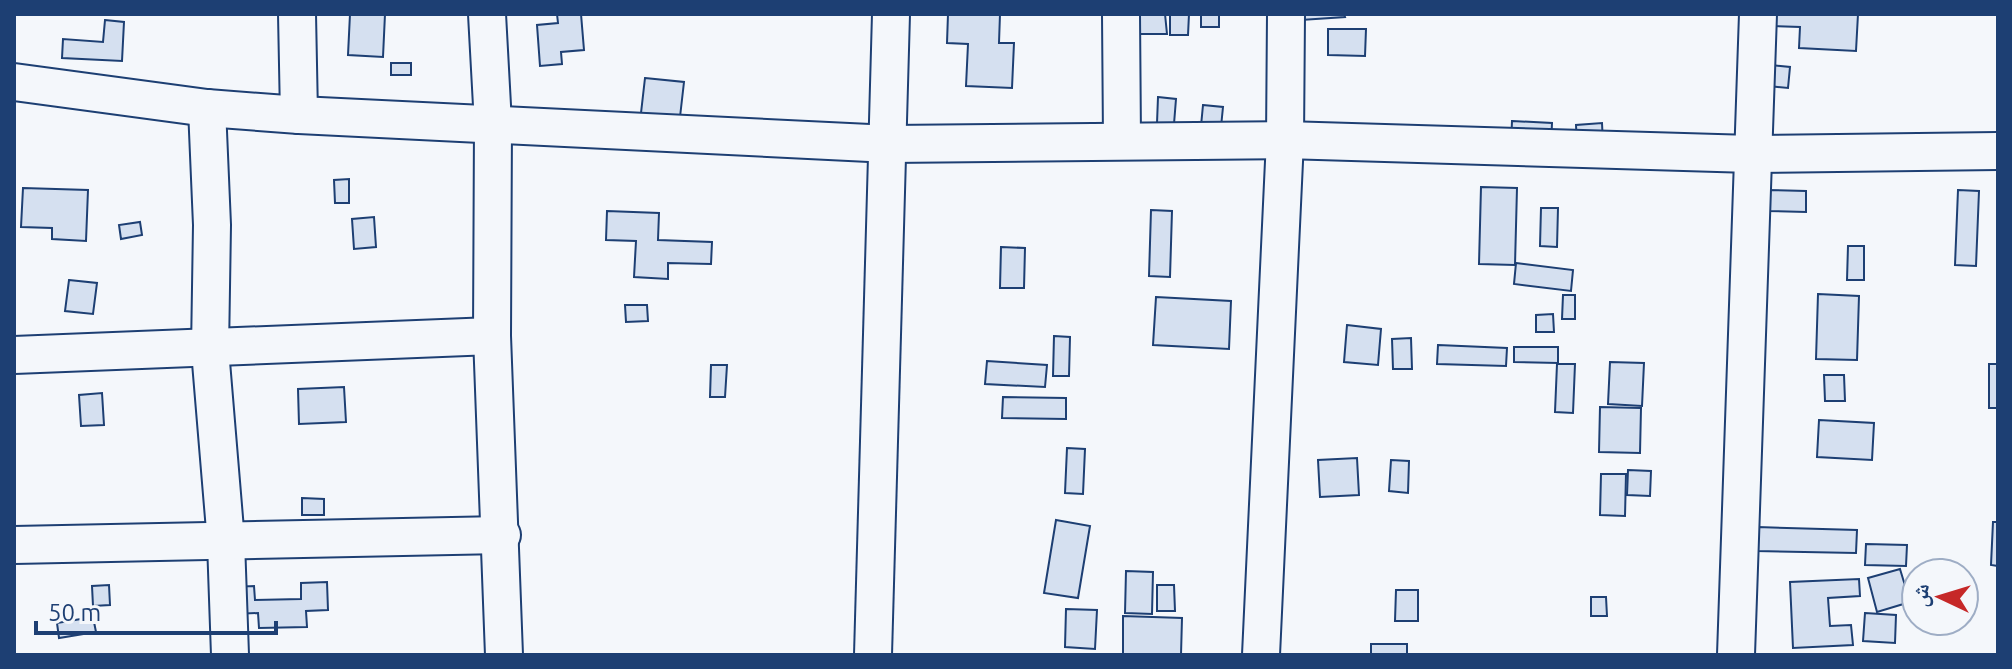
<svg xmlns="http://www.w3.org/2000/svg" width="2012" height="669" viewBox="0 0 2012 669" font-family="Ubuntu,'Noto Naskh Arabic',sans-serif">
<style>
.building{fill:#d5e0f0;stroke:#1d3f73;stroke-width:2}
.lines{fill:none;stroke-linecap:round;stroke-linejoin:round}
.minor-casing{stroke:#1d3f73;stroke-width:40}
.minor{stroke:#f4f7fb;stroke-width:36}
</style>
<rect width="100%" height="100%" fill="#f4f7fb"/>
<g class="building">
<polygon points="350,14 385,14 383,57 348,55"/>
<polygon points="557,14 581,14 584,50 561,52 562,64 540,66 537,25 558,23"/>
<polygon points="948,14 1000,14 999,43 1014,43 1012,88 966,86 968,44 947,43"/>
<polygon points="1130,14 1165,14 1167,34 1132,34"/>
<polygon points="1170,14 1189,14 1188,35 1170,35"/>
<rect x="1201" y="14" width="18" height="13"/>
<polygon points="1286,14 1344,14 1345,17 1286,21"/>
<polygon points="1771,14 1858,14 1856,51 1799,48 1800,27 1770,26"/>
<polygon points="105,20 124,22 122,61 62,58 63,39 103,42"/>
<polygon points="1328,29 1366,29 1365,56 1328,55"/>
<rect x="391" y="63" width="20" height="12"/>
<polygon points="1771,65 1790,67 1788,88 1769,86"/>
<polygon points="645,78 684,82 680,117 641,113"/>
<polygon points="1158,97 1176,99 1174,124 1157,123"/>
<polygon points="1203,105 1223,107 1221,127 1201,126"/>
<polygon points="1512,121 1552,123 1551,147 1511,146"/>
<polygon points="1602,123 1603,144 1577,146 1576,125"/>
<polygon points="349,179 349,203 335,203 334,180"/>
<polygon points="1481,187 1517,188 1515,265 1479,264"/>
<polygon points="23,188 88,190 86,241 52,239 52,228 21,227"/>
<polygon points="1766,190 1806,191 1806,212 1766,211"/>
<polygon points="1958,190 1979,191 1976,266 1955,265"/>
<polygon points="1541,208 1558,208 1557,247 1540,246"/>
<polygon points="1151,210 1172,211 1170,277 1149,276"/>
<polygon points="607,211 659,213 658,240 712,242 711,264 668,263 668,279 634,277 636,241 606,240"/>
<polygon points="374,217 376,247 354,249 352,219"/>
<polygon points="140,222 142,235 121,239 119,225"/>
<polygon points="1848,246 1864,246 1864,280 1847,280"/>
<polygon points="1001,247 1025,248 1024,288 1000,288"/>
<polygon points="1516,263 1573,270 1571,291 1514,284"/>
<polygon points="69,280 97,283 93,314 65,311"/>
<polygon points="1818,294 1859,296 1857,360 1816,359"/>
<polygon points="1563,295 1575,295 1575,319 1562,319"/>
<polygon points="1156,297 1231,301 1229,349 1153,345"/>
<polygon points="625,305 647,305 648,321 626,322"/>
<polygon points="1553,314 1554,332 1536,332 1536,315"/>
<polygon points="1347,325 1381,329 1378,365 1344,362"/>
<polygon points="1054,336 1070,337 1069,376 1053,376"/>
<polygon points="1411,338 1412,369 1393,369 1392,339"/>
<polygon points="1438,345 1507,348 1506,366 1437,364"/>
<polygon points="1514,347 1558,347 1558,363 1514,362"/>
<polygon points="987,361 1047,365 1045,387 985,384"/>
<polygon points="1610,362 1644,363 1642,406 1608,404"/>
<polygon points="1557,364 1575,364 1573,413 1555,412"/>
<rect x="1989" y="364" width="9" height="44"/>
<polygon points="711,365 727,365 725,397 710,397"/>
<polygon points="1824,375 1844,375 1845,401 1825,401"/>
<polygon points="344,387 346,422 299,424 298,389"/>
<polygon points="102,393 104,425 81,426 79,395"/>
<polygon points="1003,397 1066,398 1066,419 1002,418"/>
<polygon points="1600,407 1641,408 1640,453 1599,452"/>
<polygon points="1819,420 1874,423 1872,460 1817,457"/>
<polygon points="1067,448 1085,449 1083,494 1065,493"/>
<polygon points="1357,458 1359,495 1320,497 1318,460"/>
<polygon points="1391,460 1409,461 1408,493 1389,491"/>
<polygon points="1628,470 1651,471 1650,496 1627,495"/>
<polygon points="1601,474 1626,474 1625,516 1600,515"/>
<polygon points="302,498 324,499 324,515 302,515"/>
<polygon points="1056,520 1090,526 1078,598 1044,593"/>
<polygon points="1993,522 1998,522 1998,566 1991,565"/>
<polygon points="1757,527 1857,530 1856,553 1756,551"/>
<polygon points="1866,544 1907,545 1906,566 1865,565"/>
<polygon points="1900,569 1910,602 1877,612 1868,578"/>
<polygon points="1126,571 1153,572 1152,614 1125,613"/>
<polygon points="1859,579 1860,596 1828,598 1830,626 1851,625 1853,645 1793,648 1790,582"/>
<polygon points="327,582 328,610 306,611 307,627 259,628 258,613 234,614 233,587 254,586 255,600 301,599 301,583"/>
<polygon points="109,585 110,605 93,606 92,586"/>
<polygon points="1157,585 1174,585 1175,611 1157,611"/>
<polygon points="1396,590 1418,590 1418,621 1395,621"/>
<polygon points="1591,597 1606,597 1607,616 1591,616"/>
<polygon points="1066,609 1097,610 1095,649 1065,647"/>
<polygon points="1865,613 1896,615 1895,643 1863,641"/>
<polygon points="1123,616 1182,618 1181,655 1123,654"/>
<polygon points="93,617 96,632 59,638 57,623"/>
<rect x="1371" y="644" width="36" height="11"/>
</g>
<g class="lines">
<g class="minor-casing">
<g id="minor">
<polyline points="297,14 299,115"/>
<polyline points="487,14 493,124 492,336 504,655"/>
<polyline points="1121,14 1122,140"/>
<polyline points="14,82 207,108 299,115 890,144 1285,140 1751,154 1998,151"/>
<polyline points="207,108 212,225 210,350 226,542 230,655"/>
<polyline points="14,355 492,336"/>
<polyline points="14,545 502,535"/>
<polyline points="873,655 891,14"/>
<polyline points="1261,655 1285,140 1286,14"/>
<polyline points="1736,655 1758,14"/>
</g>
</g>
<use href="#minor" class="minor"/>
</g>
<rect width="2012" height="669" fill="none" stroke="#1d3f73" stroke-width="32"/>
<g transform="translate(1940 597) rotate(274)"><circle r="38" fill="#f4f7fb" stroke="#9eadc5" stroke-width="2"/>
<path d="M0-6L14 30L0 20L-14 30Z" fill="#c62828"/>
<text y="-12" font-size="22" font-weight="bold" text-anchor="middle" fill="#1d3f73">ش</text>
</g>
<path d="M36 621v12h240v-12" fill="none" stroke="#1d3f73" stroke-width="4"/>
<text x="48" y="621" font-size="24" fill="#1d3f73" stroke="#f4f7fb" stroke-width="6" paint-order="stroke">50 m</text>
</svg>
